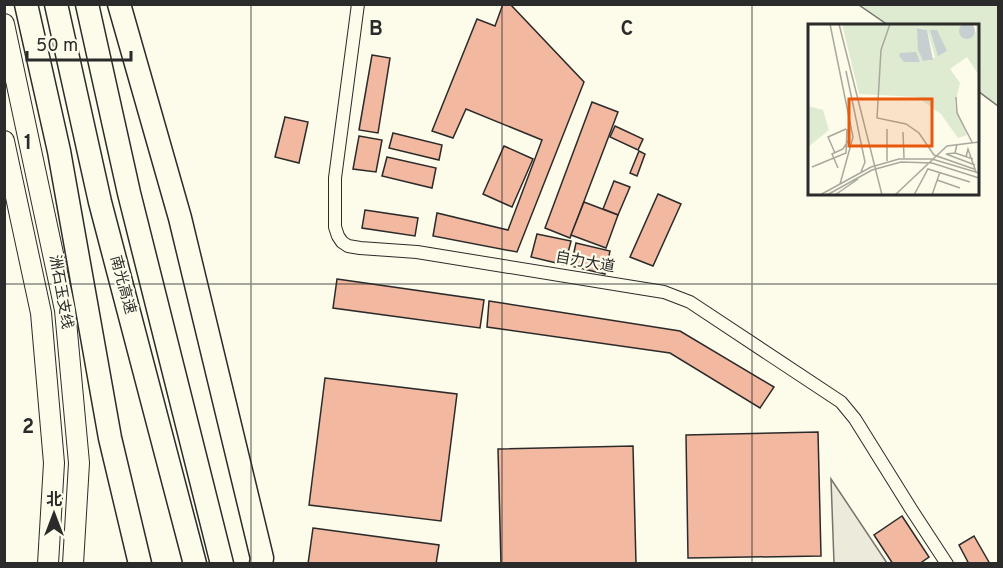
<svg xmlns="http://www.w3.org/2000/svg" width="1003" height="568" viewBox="0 0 1003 568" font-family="Overpass,'Noto Sans SC',sans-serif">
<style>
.green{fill:#deebd1;stroke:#74746e;stroke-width:1.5}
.parking{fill:#eceadb;stroke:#74746e;stroke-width:1.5}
.building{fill:#f2b8a0;stroke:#2b2b2b;stroke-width:1.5}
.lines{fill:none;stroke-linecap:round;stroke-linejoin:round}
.street-casing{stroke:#2b2b2b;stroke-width:14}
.primary-casing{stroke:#2b2b2b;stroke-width:22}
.highway-casing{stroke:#2b2b2b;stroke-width:25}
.street{stroke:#fdfbea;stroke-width:12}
.primary{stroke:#fdfbea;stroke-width:20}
.highway{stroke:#fdfbea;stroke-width:22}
.grid{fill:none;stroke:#2b2b2b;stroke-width:1.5;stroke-opacity:0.55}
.labels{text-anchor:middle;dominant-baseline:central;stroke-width:4.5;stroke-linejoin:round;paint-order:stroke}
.street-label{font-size:15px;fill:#2b2b2b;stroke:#fdfbea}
.inset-road{fill:none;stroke:#a9a89e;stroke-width:1.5}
.view{fill:#e8590c;fill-opacity:0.15;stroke:#e8590c;stroke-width:3}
.inset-edge{fill:none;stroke:#2b2b2b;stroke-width:3}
.grid-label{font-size:20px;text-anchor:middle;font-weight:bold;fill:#2b2b2b;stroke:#fdfbea;stroke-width:4.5;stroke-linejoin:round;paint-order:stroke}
</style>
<rect width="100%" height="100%" fill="#fdfbea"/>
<polygon class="green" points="859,5 998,5 998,106 978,91 978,26 888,25"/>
<polygon class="parking" points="831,479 887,563 834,563"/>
<g class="building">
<polygon points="503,4 510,4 584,82 517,252 433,236 437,213 508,230 542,140 466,109 453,138 432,131 477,19 495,26"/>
<polygon points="372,55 390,58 378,133 359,130"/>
<polygon points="592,102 618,112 570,238 545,228"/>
<polygon points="285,117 308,122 299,163 275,157"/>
<polygon points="615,126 643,139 638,150 610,137"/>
<polygon points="393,133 442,145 439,160 389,148"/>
<polygon points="359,136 382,140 376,172 353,169"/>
<polygon points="504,146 533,159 512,207 483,194"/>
<polygon points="639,151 645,154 637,176 630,173"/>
<polygon points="387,157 436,168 432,188 382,176"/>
<polygon points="614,181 630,187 618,215 603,209"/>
<polygon points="658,194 681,204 653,266 630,257"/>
<polygon points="584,202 618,215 606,248 571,235"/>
<polygon points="365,210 418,218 415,236 362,228"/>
<polygon points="537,234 571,241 565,265 531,257"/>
<polygon points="576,243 610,251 605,274 571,266"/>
<polygon points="337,279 484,300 480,328 333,308"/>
<polygon points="489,301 680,331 774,387 760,408 670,353 487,327"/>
<polygon points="325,378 457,394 441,521 309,505"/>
<polygon points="818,432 821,556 688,558 686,435"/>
<polygon points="633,446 636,564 501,564 498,449"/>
<polygon points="902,516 929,557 919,564 893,564 874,535"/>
<polygon points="313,528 439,545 436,564 308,564"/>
<polygon points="974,536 990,564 969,564 959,545"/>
</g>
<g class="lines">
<g class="street-casing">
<polyline id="street" points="358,4 335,178 335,227 338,236 342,242 348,246 360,248 417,252 639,288 664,292 690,302 841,402 855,419 911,509 947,564"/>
</g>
<g class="primary-casing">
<g id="primary">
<polyline points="4,24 65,310 79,463 73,564"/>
<polyline points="4,141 41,313 54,463 48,564"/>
</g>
</g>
<g class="highway-casing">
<g id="highway">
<polyline points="26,4 59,151 110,438 140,564"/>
<polyline points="56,4 100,202 195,564"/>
<polyline points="87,4 129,193 222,564"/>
<polyline points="119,4 180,218 262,558 261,564"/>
</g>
</g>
<use href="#street" class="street"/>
<use href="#primary" class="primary"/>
<use href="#highway" class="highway"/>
</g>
<path class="grid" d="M251,4v560M502,4v560M752,4v560M4,284h994"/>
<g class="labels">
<g class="street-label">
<text transform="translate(585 263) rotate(10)">自力大道</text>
<text transform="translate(122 285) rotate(75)">南光高速</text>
<text transform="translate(60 292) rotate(80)">洲石玉支线</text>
</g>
</g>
<g transform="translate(808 24)">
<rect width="171" height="171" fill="#fdfbea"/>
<path d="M34,0h123l-4,3 4,12 11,-7v-8h3v51l-12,-18 -17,12 10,14 -5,21 12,31 -9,3 -17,-24 -24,-17 -58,-3zM110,3l9,3 8,27 -5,4h-7l-5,-11zM0,82l15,4 6,20 -21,17z" fill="#deebd1" fill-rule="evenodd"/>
<path d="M151 7a8 8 0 1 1 16 0a8 8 0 1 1-16 0ZM109,4l10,2 6,30 -10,1 -5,-11zM122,6h7l10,21 -9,5zM108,28l4,10h-16l-5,-6 1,-3z" fill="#c7d0d0"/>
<path class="inset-road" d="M22,0l23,113 -13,47M31,0l43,171M82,0l-9,26 -4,68 29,6 13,9 15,22 40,14M38,47l19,91 -4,10M148,73l1,16 15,29M95,108l1,26M149,120l-2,9 18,6M27,129l-7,-16 18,-8M147,129l-9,1 29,11M158,133l2,-8 8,23M79,137v-32M4,143l34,-14 1,-24M30,144l-6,-14 11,-5 5,-8M129,156l23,8M12,171l51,-28 28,-8h33l47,14M19,171l45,-25 29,-8 31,1 47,15M27,171l23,-16M87,171l52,-49 32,-4M106,171l14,-26 42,13M124,171l8,-23"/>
<path class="view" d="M41,75h83v47h-83z"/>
<rect width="171" height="171" class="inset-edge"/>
</g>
<g class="grid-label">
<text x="376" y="35">B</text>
<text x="627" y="35">C</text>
<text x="28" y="149">1</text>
<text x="28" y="433">2</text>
</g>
<rect width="1003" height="568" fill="none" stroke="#2b2b2b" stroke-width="12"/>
<g transform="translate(54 514)" stroke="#fdfbea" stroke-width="4.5" paint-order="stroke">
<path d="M0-4.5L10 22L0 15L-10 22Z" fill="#2b2b2b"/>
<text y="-9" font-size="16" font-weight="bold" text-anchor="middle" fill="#2b2b2b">北</text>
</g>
<path d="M27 51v9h104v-9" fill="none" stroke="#2b2b2b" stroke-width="3"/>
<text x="36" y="51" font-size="18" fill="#2b2b2b" stroke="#fdfbea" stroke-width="4.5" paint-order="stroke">50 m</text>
</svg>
